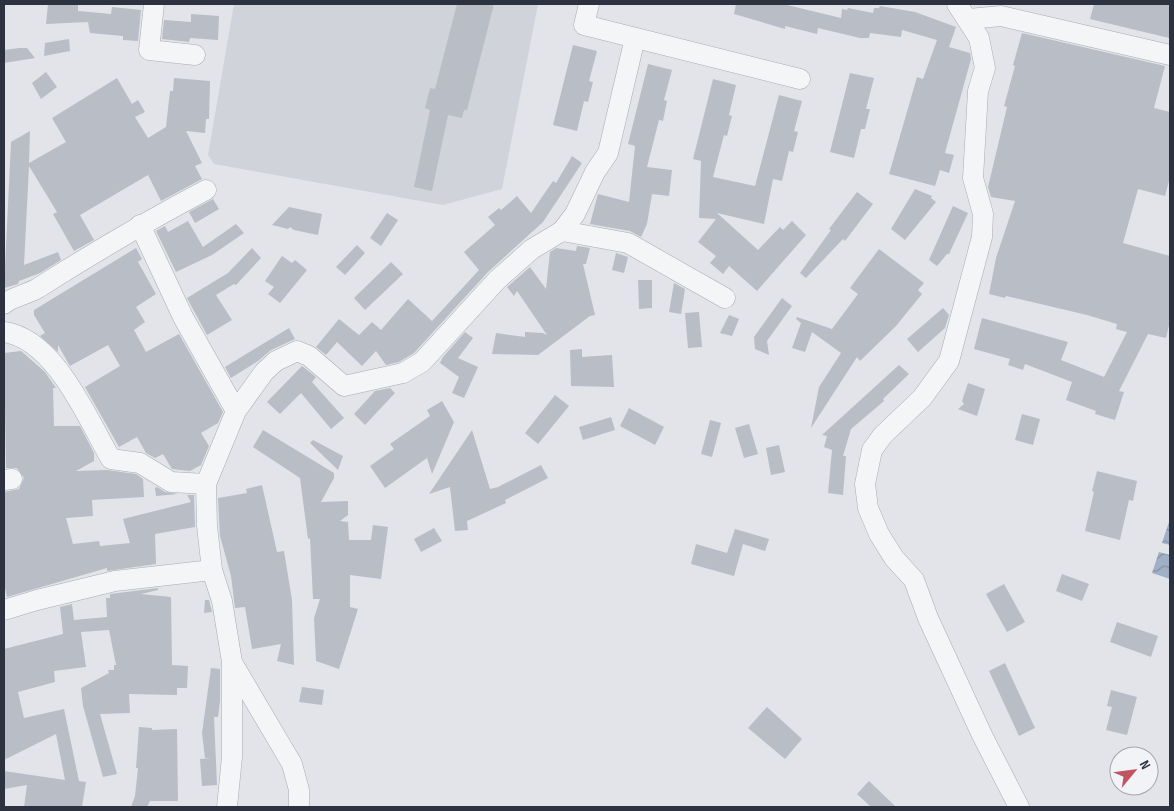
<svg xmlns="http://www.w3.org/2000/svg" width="1174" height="811" viewBox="0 0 1174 811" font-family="'Sofia Sans Condensed',sans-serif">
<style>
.built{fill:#d0d3da}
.water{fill:url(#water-waves)}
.building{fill:#b9bdc5}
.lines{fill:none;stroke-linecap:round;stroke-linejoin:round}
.minor-casing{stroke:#a8abb3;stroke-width:21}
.minor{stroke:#f4f5f7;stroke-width:20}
</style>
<defs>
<pattern id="water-waves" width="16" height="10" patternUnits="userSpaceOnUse" patternTransform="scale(1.25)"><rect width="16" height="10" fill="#a0b1c5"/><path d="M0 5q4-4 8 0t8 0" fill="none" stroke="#8391a1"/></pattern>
</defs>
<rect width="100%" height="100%" fill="#e2e4e9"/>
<polygon class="built" points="234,4 538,4 502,189 443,205 214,164 208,155"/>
<g class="water">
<polygon points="1170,519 1170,545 1162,543"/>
<polygon points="1159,552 1170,555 1170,579 1152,573"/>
</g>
<g class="building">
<polygon points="48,4 78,4 78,11 111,14 112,7 141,10 138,41 123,40 123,36 90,33 88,22 46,24"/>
<polygon points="457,4 494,4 467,110 464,110 462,118 448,115 432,191 414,187 430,110 425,108 430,88 435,89"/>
<polygon points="736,4 783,4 841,18 842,9 847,10 848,8 873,13 874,8 879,8 880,6 915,12 956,27 949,47 970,53 971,59 945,153 954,155 949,173 940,170 935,186 889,174 917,77 923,79 937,40 902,30 901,37 870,33 869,38 860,38 818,28 817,34 785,26 785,29 734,14"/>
<polygon points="1094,4 1170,4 1169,38 1090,19"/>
<polygon points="191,14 219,16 218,40 190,38 189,42 162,39 164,20 191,22"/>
<polygon points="1022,33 1165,66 1154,108 1170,112 1170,177 1165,196 1138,189 1123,243 1170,256 1170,321 1166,338 1148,334 1119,391 1124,392 1115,420 1095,414 1096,411 1066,400 1072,382 1025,364 1023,370 1008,365 1010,359 974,349 982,318 1068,342 1061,360 1104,377 1127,332 1116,329 1117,324 1087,315 1006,296 1005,298 989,294 996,258 1015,201 991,197 988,187 1007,107 1004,106 1015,66 1013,65"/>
<polygon points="69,39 70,51 44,56 45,43"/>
<polygon points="573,45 597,51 589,81 593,82 588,102 584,101 577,131 553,125"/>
<polygon points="19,48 27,48 35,58 4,63 4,50"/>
<polygon points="648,64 672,70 664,100 667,101 663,121 659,120 647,167 672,170 669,196 652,194 647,224 641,237 630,231 590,224 598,194 629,202 635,146 628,144"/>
<polygon points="46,72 57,87 41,99 32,83"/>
<polygon points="850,73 874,78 866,109 870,109 865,129 861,129 854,158 830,152"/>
<polygon points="117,78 132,104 138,100 145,112 135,117 148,138 166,127 170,91 173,91 174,78 210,81 209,119 206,119 205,133 186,131 202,163 195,166 202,179 161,201 148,175 80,215 94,240 74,251 53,214 57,212 29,166 24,265 58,252 61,260 40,273 19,281 18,284 4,288 11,142 30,131 29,163 66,142 52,118"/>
<polygon points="713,79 736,85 729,115 732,116 727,136 724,135 713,177 755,186 779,95 802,101 794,131 798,132 793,152 789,151 782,181 773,179 764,224 717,213 758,250 780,227 783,230 792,221 806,235 757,291 729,266 723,274 710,263 716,256 698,242 716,219 699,218 701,161 693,159"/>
<polygon points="572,156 582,163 543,222 488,272 414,353 399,362 386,365 376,351 362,366 337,342 326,355 316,347 339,319 359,335 372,322 381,330 408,299 432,321 479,270 464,252 495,225 488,217 499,208 501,210 517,196 531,213 553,181 556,183"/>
<polygon points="915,189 932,196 931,198 936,202 905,240 891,229"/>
<polygon points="857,192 873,204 845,241 843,239 806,278 800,273 831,230 829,229"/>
<polygon points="213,199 219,209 195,223 189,212"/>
<polygon points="953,206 968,213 949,254 947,254 937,266 929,260"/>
<polygon points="289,207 322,214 318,235 294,230 290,227 288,229 272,225"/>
<polygon points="387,213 398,220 381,246 370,238"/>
<polygon points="188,221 203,247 236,224 244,233 212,255 176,272 156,231 165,226 168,232"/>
<polygon points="357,245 365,253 345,275 336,267"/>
<polygon points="577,246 590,248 586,264 583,264 595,315 590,316 538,355 492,354 496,333 525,337 525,332 543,333 547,335 517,291 514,296 507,287 530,267 546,289 550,252 556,248 576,251"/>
<polygon points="136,248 142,259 138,262 156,294 136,307 145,322 134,330 146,352 179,334 223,412 218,423 201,433 209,446 201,465 190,471 172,469 163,454 155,458 146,453 137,437 119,447 85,387 120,366 108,345 70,366 58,345 58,352 40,336 45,333 34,315 34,310"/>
<polygon points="252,248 261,258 236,285 234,284 216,295 232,320 207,335 187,298 228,273"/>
<polygon points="879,249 924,283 918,290 922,294 896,326 860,361 857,357 811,428 819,387 841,353 812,332 805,352 792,348 801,323 796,319 797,317 832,329 858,294 850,288"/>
<polygon points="616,253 628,257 624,273 612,270"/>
<polygon points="282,256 292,263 295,260 307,270 280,303 268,294 274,287 265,281"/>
<polygon points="391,262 403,274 365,310 354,298"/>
<polygon points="638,280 652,280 652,308 639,309"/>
<polygon points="674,283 685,289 681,314 669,312"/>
<polygon points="782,298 792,306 767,341 769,355 755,349 754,337"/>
<polygon points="943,308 949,315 945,328 918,352 907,339"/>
<polygon points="699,312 702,347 688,348 685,313"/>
<polygon points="729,315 739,319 732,336 720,333"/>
<polygon points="289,328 295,339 271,350 258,361 231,378 225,367"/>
<polygon points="465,332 473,338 458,358 478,367 464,398 452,393 459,377 440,363 443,357"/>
<polygon points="582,349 582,357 612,355 614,387 571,386 570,350"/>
<polygon points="21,351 45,372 56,388 53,388 54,426 80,426 94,453 94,461 76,471 107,470 136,474 143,479 144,497 92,500 93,516 66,518 73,544 99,541 100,546 130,543 123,519 191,502 187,495 194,495 195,527 155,534 156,564 107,571 107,568 7,597 4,584 4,492 19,489 24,478 17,468 6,468 4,353"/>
<polygon points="899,365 909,374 883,399 884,401 851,429 843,456 846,456 843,495 828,493 832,450 824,447 827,436 822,435"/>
<polygon points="302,366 316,377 312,382 344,418 331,429 301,393 280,414 267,402"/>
<polygon points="968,383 985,389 977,416 958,409 964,404 962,401"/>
<polygon points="390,388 395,393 365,425 354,414 375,391"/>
<polygon points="555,395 569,406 538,444 525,433"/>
<polygon points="442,401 454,422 432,474 427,458 385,488 370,466 394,449 390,444 430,416 427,410"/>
<polygon points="629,408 664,427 655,445 620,426"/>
<polygon points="1022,414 1040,419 1033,445 1015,440"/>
<polygon points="611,417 615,430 583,440 579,427"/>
<polygon points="710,420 721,423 712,457 701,454"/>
<polygon points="749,424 758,454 744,458 735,428"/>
<polygon points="263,430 334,473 334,478 321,502 348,501 348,515 340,521 348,522 349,540 371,540 373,525 388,527 381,579 350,575 350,607 358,609 339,669 316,661 314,618 320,599 313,599 310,538 308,539 300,478 253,447"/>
<polygon points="472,430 490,489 498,487 541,465 548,478 505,500 506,503 467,521 468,530 455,531 450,487 429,494"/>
<polygon points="313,440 343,456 338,470 310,443"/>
<polygon points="779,445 785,472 771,475 766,448"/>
<polygon points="1097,471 1137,481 1133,501 1129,500 1120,540 1085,531 1094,492 1092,491"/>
<polygon points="262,485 277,552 284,551 292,600 294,665 277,661 281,644 252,649 245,607 235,608 231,576 220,536 218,498 247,493 246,489"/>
<polygon points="157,487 165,492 178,494 156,496 155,488"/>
<polygon points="434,528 442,541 421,552 414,539"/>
<polygon points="735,529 769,539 765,551 743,544 734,576 691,564 696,544 727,553"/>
<polygon points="1062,574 1089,584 1082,601 1056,591"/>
<polygon points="1004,584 1025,622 1007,632 986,594"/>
<polygon points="158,588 158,590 141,594 171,597 172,665 188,666 187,688 177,688 177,695 129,694 130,713 100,714 117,774 103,777 83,706 81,688 109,673 108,670 114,670 114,665 116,665 109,630 81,632 86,667 54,671 55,682 18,692 24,718 64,709 79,781 86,782 82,807 24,807 27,785 4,789 4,771 65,780 56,734 4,760 4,649 63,634 60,607 72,604 74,620 107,617 106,598 110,598 110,594"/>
<polygon points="205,600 209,600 212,612 204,613"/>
<polygon points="1117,622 1158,636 1151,657 1110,642"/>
<polygon points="1005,663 1035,728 1019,736 989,671"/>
<polygon points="211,668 220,669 220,701 218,717 214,717 217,785 202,786 200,759 211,758 205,758 202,733"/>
<polygon points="302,687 324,690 322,705 299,702"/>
<polygon points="1111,690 1137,697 1127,735 1106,730 1112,707 1107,706"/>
<polygon points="767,707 802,739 785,759 748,728"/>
<polygon points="139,727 152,728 152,730 177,729 178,801 150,801 147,807 131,807 135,796 138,768 136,768"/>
<polygon points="869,781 896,807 871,807 857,794"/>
</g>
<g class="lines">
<g class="minor-casing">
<g id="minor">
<polyline points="154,4 149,50 195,55"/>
<polyline points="589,4 584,25 800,79"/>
<polyline points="957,4 979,38 985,68 978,91 973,178 983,214 982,237 949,361 922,398 883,435 872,450 865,484 868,508 879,534 894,558 914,580 928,618 982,735 1019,807"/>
<polyline points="969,19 1001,16 1170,55"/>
<polyline points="140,225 183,317 236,411"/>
<polyline points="562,231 628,243 725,298"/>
<path d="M4,304c6,-6 24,-10 34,-16 55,-35 111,-68 168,-98"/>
<path d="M4,332c51,7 83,86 107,127l29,4 31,19 35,2"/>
<polyline points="4,480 12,479"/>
<polyline points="4,610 37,600 115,581 212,570"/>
<polyline points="233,664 292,764 299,790 299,807"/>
<polyline points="227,807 232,757 232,662 222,601 212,570 207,526 206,484 236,411 264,372 276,361 297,351 309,356 344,386 403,373 422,362 497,280 532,249 562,231 575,214 595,172 608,153 635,38"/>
</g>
</g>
<use href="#minor" class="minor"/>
</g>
<rect width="1174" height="811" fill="none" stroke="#2c323f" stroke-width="10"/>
<g transform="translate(1134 771) rotate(61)"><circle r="24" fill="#f1f3f6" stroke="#a2a6ad"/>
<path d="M0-4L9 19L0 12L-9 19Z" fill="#c15461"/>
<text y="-8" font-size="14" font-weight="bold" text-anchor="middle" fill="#2c323f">N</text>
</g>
</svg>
